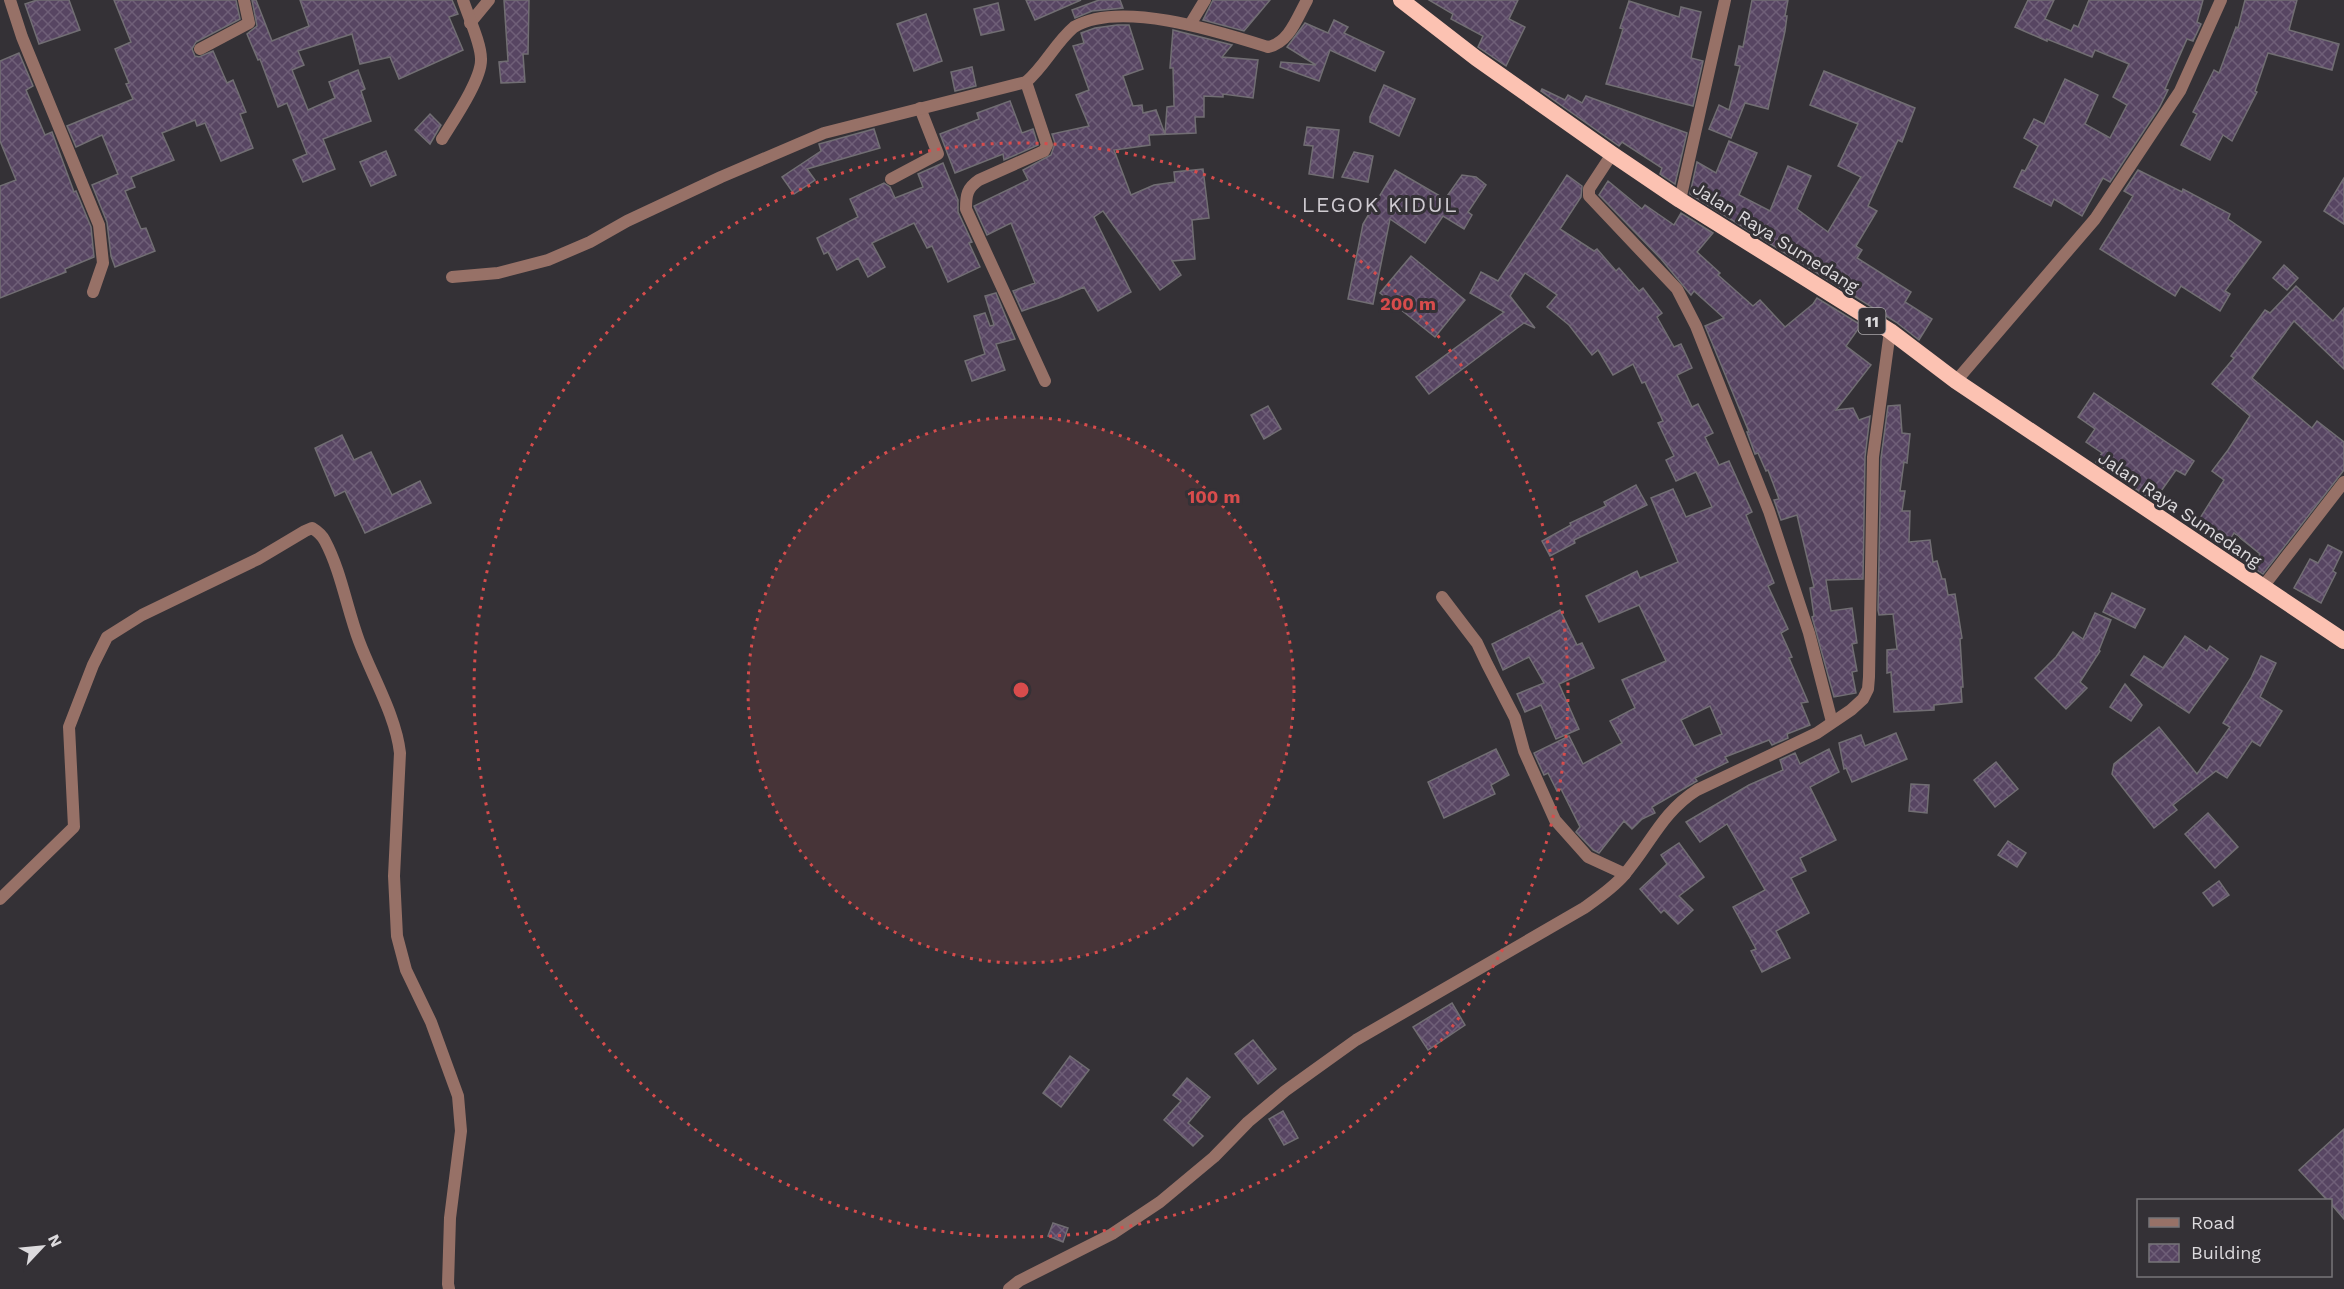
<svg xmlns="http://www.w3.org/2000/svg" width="2344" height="1289" viewBox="0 0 2344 1289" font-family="'Work Sans',sans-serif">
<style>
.building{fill:url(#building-cross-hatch);stroke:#716e73;stroke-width:1.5;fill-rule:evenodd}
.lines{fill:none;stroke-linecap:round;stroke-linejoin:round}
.minor{stroke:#977167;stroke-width:12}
.tertiary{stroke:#977167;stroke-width:12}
.trunk{stroke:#fcc2b2;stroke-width:16}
.ring{fill:none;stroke:#d74c4c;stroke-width:3;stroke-dasharray:3 6}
.labels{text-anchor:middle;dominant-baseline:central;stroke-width:6;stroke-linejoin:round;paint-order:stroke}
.shield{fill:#343136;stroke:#aaa7ab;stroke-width:1.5}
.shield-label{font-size:16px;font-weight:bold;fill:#dcdadd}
.street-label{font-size:18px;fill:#dcdadd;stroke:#343136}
.quarter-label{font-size:21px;letter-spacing:1.5px;fill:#cfcbd1;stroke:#343136}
.centre{fill:#d74c4c;stroke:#343136;stroke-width:3}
.ring-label{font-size:18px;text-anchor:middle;font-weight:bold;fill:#d74c4c;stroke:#343136;stroke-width:6;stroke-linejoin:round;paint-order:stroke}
</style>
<defs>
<pattern id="building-cross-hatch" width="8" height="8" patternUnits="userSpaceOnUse" patternTransform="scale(1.5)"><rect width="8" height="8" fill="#574562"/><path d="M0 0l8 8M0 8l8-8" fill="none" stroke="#6f5f78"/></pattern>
</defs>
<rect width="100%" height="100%" fill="#343136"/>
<g class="building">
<polygon points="37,0 69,0 80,30 39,44 25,4"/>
<polygon points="114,0 236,0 240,19 196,42 192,49 195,56 199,57 213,51 227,83 233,80 246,112 240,114 253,148 221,161 205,123 197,126 195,120 162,133 174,160 131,177 135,187 125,191 141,229 146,228 155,251 115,267 111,256 107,222 92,185 118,174 102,135 76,147 67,126 133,99 126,84 129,83 115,49 131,42"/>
<polygon points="252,0 256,0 272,41 309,26 300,0 452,0 458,14 449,17 463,50 399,79 390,57 360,64 352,34 298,51 304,65 292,70 308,110 335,98 329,82 358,70 365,89 361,91 371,121 323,139 335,169 303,182 293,160 307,154 287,103 278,107 260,59 258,60 247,34 257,26"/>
<polygon points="504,0 529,0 528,54 523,54 525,82 501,83 499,62 508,61"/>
<polygon points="1026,0 1081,0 1035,20"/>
<polygon points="1099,0 1120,0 1123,8 1092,11 1075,18 1072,10"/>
<polygon points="1213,0 1270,0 1244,31 1203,20"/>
<polygon points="1429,0 1518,0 1509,19 1525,27 1506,66 1478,47 1483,36 1451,19 1453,14"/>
<polygon points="1752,0 1788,0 1785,16 1787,16 1785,31 1768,109 1745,103 1731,138 1709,129 1719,105 1729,110 1740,66 1735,65 1739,46 1743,47"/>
<polygon points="2028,0 2054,0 2045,19 2071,31 2074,25 2078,27 2089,0 2203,0 2197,22 2201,24 2193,41 2187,39 2165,89 2168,90 2159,108 2110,182 2103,178 2082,216 2054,199 2051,206 2014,187 2022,170 2025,171 2038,146 2024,138 2034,119 2044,124 2065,79 2098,95 2085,124 2110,138 2127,105 2113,97 2129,64 2095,50 2092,57 2047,39 2047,41 2015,27"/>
<polygon points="2245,0 2297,0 2289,30 2339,44 2332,70 2268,53 2255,91 2257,92 2232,141 2223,135 2210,160 2181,145 2197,114 2193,112 2214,70 2219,73 2236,27 2238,28"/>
<polygon points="1629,1 1679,17 1681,7 1701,12 1691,58 1703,61 1693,106 1606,84 1623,29 1620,28"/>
<polygon points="998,3 1004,30 981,35 974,9"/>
<polygon points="926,14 942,61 914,71 897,24"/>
<polygon points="1334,20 1348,27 1344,33 1384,52 1375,71 1330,50 1319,81 1280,67 1281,62 1316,65 1287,47 1305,23 1328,33"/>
<polygon points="1117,25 1129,25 1143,69 1123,76 1133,106 1142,105 1143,113 1156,110 1165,134 1167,107 1174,106 1173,68 1170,68 1173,30 1232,45 1222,57 1258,60 1253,98 1223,94 1223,97 1204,96 1204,117 1195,117 1196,133 1149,135 1150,145 1114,150 1131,195 1154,185 1175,182 1174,172 1203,169 1209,218 1192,220 1195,259 1172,261 1181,275 1160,290 1103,211 1094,217 1131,292 1098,311 1084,287 1059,298 1022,311 1013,291 1035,283 1011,223 987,235 974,206 1028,180 1023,170 1051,155 1055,143 1052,134 1089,126 1076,95 1089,90 1073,46 1084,43 1081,33 1095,28"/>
<polygon points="19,53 33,86 26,90 45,135 52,132 74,192 76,191 91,227 94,257 65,269 66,272 0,298 0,186 16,180 0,141 0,61"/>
<polygon points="972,67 976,86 955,91 951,72"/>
<polygon points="1824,71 1915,108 1902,142 1898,140 1868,206 1877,211 1856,246 1862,250 1857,258 1911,292 1905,302 1932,319 1919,340 1896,322 1690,194 1697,162 1716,173 1729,141 1757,153 1739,195 1770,211 1788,166 1811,176 1797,209 1828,232 1861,177 1838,166 1858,124 1810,105"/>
<polygon points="1384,85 1415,99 1399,136 1370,122 1370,117"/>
<polygon points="1542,89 1565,100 1568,95 1582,103 1586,96 1687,133 1675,184 1660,174 1662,168 1622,142 1619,146 1541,91"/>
<polygon points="1010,101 1022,133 1033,129 1038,145 1004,160 1003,154 955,173 940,134 979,119 977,113"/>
<polygon points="430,114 441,125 430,144 415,130"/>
<polygon points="1307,127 1339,130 1333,178 1309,174 1313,146 1304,145"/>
<polygon points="874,129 880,148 807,169 815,180 794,194 782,177 821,151 819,144"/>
<polygon points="386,151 396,175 371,186 360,162"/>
<polygon points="1354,152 1373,156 1368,182 1342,177"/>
<polygon points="943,163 958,200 958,212 972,242 969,243 980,267 948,282 932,246 927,248 914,223 872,243 885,267 868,277 858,258 837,270 828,252 824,254 817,238 858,217 850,199 884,183 890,187 895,198 923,187 918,174"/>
<polygon points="1395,170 1445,199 1462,175 1476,177 1486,185 1468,212 1472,215 1464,229 1443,216 1425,243 1390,219 1373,304 1348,299 1363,224"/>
<polygon points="2138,170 2182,192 2183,189 2230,214 2228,219 2261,242 2225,291 2230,294 2220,311 2181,286 2175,296 2100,249 2133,196 2124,191"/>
<path d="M1567,175l15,11 -1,11 -21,32 34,22 3,-2 19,22 3,-3 20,23 4,-3 19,25 -5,4 17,30 7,-3 11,24 -15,7 15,32 6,-3 15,29 -8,4 14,28 10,-4 23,51 -6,3 28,68 -6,3 20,43 -7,4 11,24 -3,1 19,44 -7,1 9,22 -23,9 1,4 -16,7 -3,-5 -44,17 3,5 -33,16 2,3 -45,26 3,6 -13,6 -10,10 -8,-8 -25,32 -6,-3 -17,-18 4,-5 -19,-38 -4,2 -9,-18 -4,2 -10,-22 35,-17 14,28 39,-21 -12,-22 25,-13 -13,-28 44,-19 -27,-56 -40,17 -13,-26 51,-25 3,7 38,-16 -27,-64 22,-9 13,28 26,-10 -16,-35 -20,9 -10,-21 8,-4 -16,-33 5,-2 -18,-39 -3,1 -9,-19 -20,11 -15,-25 -6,5 -23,-30 -22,-18 10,-12 -32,-22 -15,23 25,32 -11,-5 -95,71 -13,-17 88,-65 -34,-19 11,-21 17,9zM1710,706l12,28 -28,12 -13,-26z"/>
<polygon points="2344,178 2344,224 2324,211"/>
<polygon points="1608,181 1642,209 1645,205 1674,225 1681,213 1713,233 1697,252 1720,273 1718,275 1753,306 1760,300 1785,327 1813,304 1817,298 1861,325 1846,346 1871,365 1836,410 1853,408 1859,420 1870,416 1865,457 1863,579 1826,580 1831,611 1852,608 1857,643 1852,644 1857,671 1852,672 1856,693 1834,697 1812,617 1814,616 1810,588 1814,587 1797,515 1781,520 1774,500 1779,499 1768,470 1766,471 1758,453 1755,454 1747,432 1749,432 1705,326 1724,318 1694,291 1691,295 1661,259 1599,195"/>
<polygon points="1411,256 1465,300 1435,337 1380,293"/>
<polygon points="2284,265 2298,278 2287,290 2273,278"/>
<polygon points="2296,286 2333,321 2344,308 2344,369 2294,321 2252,378 2312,428 2317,421 2344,442 2344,470 2263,574 2251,566 2260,554 2234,533 2227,545 2195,526 2224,480 2212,471 2228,450 2250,416 2212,384 2234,358 2231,356 2265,310 2270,313"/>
<polygon points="996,293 1015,339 996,344 1005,370 972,381 965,361 985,354 974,316 985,313 990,326 994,325 985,296"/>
<polygon points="2094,393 2194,461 2185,475 2176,470 2154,501 2096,462 2102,453 2086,442 2095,429 2078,417"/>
<polygon points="1900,405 1902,433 1910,434 1907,463 1904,462 1900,491 1905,491 1902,511 1910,511 1909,542 1930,540 1933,562 1937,561 1942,579 1945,579 1948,595 1955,594 1962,638 1960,639 1963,687 1961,687 1962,702 1934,705 1934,710 1894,712 1891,672 1887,673 1887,650 1897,649 1893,614 1879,615 1878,610 1881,458 1888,406"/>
<polygon points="1268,406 1281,429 1264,439 1251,415"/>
<polygon points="342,435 354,460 371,452 392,495 420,481 431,503 365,533 345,491 335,496 315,448"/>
<polygon points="1636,485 1647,505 1574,540 1575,543 1550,556 1542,541 1571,525 1570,523 1606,506 1604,502"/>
<polygon points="2328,545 2342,552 2333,571 2336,573 2321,603 2294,588 2310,559 2318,563"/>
<polygon points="2112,593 2145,609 2135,628 2103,612"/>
<polygon points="1560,610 1577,645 1582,643 1594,668 1559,684 1579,729 1556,739 1541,705 1525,712 1517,694 1544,683 1529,657 1503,670 1492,644"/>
<polygon points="2095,613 2111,620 2099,650 2100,651 2080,682 2087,688 2066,709 2035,678 2056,657 2073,632 2083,639"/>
<polygon points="2185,636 2207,651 2210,646 2228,659 2189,713 2131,675 2144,656 2163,668"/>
<polygon points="2261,656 2276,663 2260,697 2282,711 2260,746 2252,741 2227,778 2216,771 2173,805 2177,810 2154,828 2112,774 2114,764 2159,727 2197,774 2230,727 2223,723 2251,678"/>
<polygon points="2125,684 2142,705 2131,721 2110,707"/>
<polygon points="1896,733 1907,759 1852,782 1846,768 1844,769 1839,743 1861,735 1865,746"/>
<polygon points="1496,749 1509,775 1491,785 1495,794 1444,818 1428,782"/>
<polygon points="1829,749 1839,772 1810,787 1836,840 1800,858 1806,871 1791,878 1809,913 1776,931 1790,958 1762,972 1751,951 1756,949 1733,907 1765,890 1727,824 1700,842 1686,822 1749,785 1783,770 1780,760 1795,753 1800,764"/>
<polygon points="1996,762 2018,789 1995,807 1974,780"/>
<polygon points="1911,784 1929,785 1927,813 1909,811"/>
<polygon points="2208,813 2238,847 2215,868 2185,834"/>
<polygon points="2008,841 2026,853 2017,867 1998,855"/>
<polygon points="1679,843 1704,877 1679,896 1693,910 1678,924 1664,910 1661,913 1640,889 1667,864 1661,855"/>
<polygon points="2219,881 2229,895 2213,906 2203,893"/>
<polygon points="1452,1003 1465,1025 1428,1050 1413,1027"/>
<polygon points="1253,1040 1276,1069 1258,1084 1235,1054"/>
<polygon points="1070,1056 1089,1070 1061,1107 1043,1093"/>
<polygon points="1187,1078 1210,1097 1188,1123 1203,1136 1193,1146 1164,1120 1181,1101 1173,1095"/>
<polygon points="1283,1111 1298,1138 1284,1145 1269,1119"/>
<polygon points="2344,1129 2344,1219 2331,1204 2331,1200 2327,1200 2299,1170"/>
<polygon points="1053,1223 1068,1228 1063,1242 1048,1236"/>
</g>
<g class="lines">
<g class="minor">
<polyline points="10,0 22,37 99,225 103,263 93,292"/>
<polyline points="470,23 489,0"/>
<polyline points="1191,23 1205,0"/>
<polyline points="200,49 249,23 244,0"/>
<path d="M1026,82l21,63 -3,6 -65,29c-12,8 -13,15 -13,29l79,172"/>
<path d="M442,139c11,-18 40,-60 39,-80 0,-16 -13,-43 -18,-59"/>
<polyline points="1612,154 1589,189 1589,196 1677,289 1696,326 1769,511 1809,633 1832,722"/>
<polyline points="891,179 938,154 920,108"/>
<polyline points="1680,200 1725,0"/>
<path d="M452,277l46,-4 50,-13 42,-18 37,-21 94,-44 103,-44 202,-51c19,-16 29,-39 48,-55 46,-27 143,4 194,20 21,-4 29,-29 39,-47"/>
<polyline points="1956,381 2095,219 2180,91 2221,0"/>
<polyline points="2262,588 2344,482"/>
<polyline points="1442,597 1477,643 1487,664 1515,718 1524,751 1555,820 1588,857 1625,874"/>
<path d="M0,899l74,-72 -5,-100 24,-62 14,-28 35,-22 116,-56 47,-28 7,-3c5,3 10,7 13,13 16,30 22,68 34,100 13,35 37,75 41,112l-6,123 3,60 9,34 25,52 27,74 3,35 -11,87 -2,66 1,5"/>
</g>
<path class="tertiary" d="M1009,1289l10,-8 93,-47 48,-32 54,-45 34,-35 37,-31 71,-51 228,-132c14,-10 29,-20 40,-33 26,-30 38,-63 73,-85l120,-57 34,-23 12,-11 5,-10 1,-12 4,-220 17,-126"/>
<polyline class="trunk" points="1401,0 1476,58 1612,154 1680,200 1890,331 1956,381 2344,641"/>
</g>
<circle cx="1021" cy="690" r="273" fill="#d74c4c" fill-opacity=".12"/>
<g class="ring">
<circle cx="1021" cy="690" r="273"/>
<circle cx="1021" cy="690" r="547"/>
</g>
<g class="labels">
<rect class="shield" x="1858.5" y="308" width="27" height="26" rx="4.5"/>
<g class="shield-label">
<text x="1872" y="321">11</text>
</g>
<g class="street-label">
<text transform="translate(1776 237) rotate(32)">Jalan Raya Sumedang</text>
<text transform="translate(2180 509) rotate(34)">Jalan Raya Sumedang</text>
</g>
<g class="quarter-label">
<text x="1380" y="204">LEGOK KIDUL</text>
</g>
</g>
<circle cx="1021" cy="690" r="9" class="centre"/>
<g class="ring-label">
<text x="1408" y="310">200 m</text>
<text x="1214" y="503">100 m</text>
</g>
<rect x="2137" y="1199" width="195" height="78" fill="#343136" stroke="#777579" stroke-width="1.5"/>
<rect x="2149" y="1218" width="30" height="9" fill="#977167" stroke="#777579" stroke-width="1.5"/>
<text x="2191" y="1229" font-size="18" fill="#dcdadd">Road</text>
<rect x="2149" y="1244" width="30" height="18" fill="url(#building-cross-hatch)" stroke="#777579" stroke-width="1.5"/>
<text x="2191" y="1259" font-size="18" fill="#dcdadd">Building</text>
<g transform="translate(42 1247) rotate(64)" stroke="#343136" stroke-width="4.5" paint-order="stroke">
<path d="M0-4.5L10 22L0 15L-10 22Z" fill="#dcdadd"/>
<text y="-9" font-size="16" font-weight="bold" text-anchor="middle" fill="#dcdadd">N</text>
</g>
</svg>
